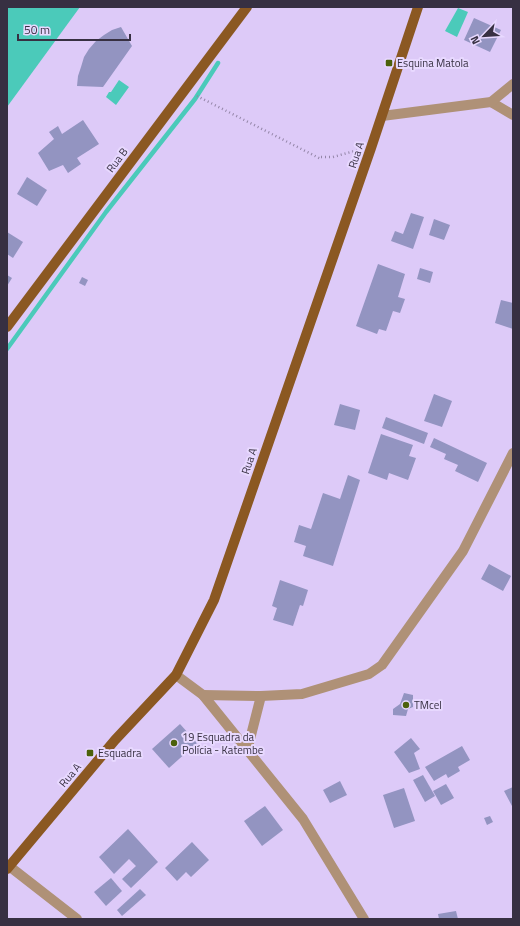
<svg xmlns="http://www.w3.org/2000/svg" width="520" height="926" viewBox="0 0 520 926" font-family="'Titillium Web',sans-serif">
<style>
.water{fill:#4bcaba}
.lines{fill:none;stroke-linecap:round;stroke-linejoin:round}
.stream{stroke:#4bcaba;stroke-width:4.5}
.building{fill:#9394c1}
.path{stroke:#9486a8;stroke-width:2.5;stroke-dasharray:1 3;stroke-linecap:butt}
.minor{stroke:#af9177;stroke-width:10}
.major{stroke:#8b5822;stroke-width:10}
.poi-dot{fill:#4c610b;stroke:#e8d9ff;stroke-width:1.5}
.labels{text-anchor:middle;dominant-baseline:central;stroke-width:4;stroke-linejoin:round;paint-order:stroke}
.poi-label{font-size:11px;fill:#373042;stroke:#e8d9ff;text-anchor:start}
.street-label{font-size:11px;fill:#373042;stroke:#e8d9ff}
</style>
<rect width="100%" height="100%" fill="#ddcaf8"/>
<g class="water">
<polygon points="7,7 80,7 7,107"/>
<polygon points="458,8 468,12 457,37 445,31"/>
<polygon points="119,80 129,87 116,105 106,97 109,92 111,92"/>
</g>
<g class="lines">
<polyline class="stream" points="7,349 106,212 195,99 218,63"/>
</g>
<g class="building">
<polygon points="474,18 501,30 490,52 464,40"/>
<polygon points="121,27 132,46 103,87 77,86 78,76 81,67 84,57 89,49 96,41 104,35 112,30"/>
<polygon points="83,120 99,144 77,158 81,164 68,173 63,165 49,171 38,153 54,139 49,132 58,126 62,134"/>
<polygon points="27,177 47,190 37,206 17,194"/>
<polygon points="411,213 424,217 413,249 391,241 395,231 403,234"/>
<polygon points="434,219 450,225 444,240 429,235"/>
<polygon points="7,232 23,242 13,258 7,254"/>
<polygon points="378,264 405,274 398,297 405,299 400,313 393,311 386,331 379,329 377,334 356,326"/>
<polygon points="420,268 433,272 430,283 417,279"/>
<polygon points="7,275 12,278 7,286"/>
<polygon points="82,277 88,280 85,286 79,283"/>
<polygon points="501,300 513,303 513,329 495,323"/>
<polygon points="434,394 452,401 442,427 424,421"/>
<polygon points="340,404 360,410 355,430 334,425"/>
<polygon points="386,417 428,433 424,444 382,428"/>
<polygon points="381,434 413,445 409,456 416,458 408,480 389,473 387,480 368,473"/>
<polygon points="434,438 487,463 478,482 455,471 458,465 444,459 446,454 430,447"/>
<polygon points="348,475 360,480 333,566 303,556 306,546 294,542 299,525 311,529 323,493 340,499"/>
<polygon points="489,564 511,576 503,591 481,579"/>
<polygon points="280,580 308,590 303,606 300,605 293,626 273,620 277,608 272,606"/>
<polygon points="404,693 413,695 413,707 408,709 406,716 393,715 393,709 400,704"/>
<polygon points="180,724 197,743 169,768 152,749"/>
<polygon points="411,738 420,749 414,753 420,769 409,773 394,752"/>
<polygon points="462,746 470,760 458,767 460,771 448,778 446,774 434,781 425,767"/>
<polygon points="423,775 435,796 425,802 413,780"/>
<polygon points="340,781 347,795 330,803 323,790"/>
<polygon points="446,784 454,798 441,805 433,791"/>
<polygon points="513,787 513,806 512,806 504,791"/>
<polygon points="404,788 415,821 394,828 383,795"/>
<polygon points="265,806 283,830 262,846 244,821"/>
<polygon points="490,816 493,822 487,825 484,818"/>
<polygon points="128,829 158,862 131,888 122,879 136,866 129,859 114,874 99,857"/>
<polygon points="192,842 209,860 191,877 186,872 177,881 165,868"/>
<polygon points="111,878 122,891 106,906 94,892"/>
<polygon points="140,889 146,895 122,916 117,910"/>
<polygon points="456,911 458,919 439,919 438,914"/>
</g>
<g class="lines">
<g class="path">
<polyline points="197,96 321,159"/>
<polyline points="321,157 333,157 358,150"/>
</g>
<g class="minor">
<polyline points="491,102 513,115"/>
<polyline points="382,116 491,102 513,84"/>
<polyline points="176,675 203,695 303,819 364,919"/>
<polyline points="203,695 261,696 302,694 369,674 382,665 463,551 513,453"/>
<polyline points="247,751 261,696"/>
<polyline points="9,866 77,919"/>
</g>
<g class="major">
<polyline points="7,327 247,7"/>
<polyline points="7,869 115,740 176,675 214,600 371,148 418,7"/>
</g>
</g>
<g class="poi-dot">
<rect x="385" y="59" width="8" height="8" rx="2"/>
<circle cx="406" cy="705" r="4"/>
<circle cx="174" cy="743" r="4"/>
<rect x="86" y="749" width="8" height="8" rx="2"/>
</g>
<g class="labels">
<g class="poi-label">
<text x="397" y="63">Esquina Matola</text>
<text x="414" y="705">TMcel</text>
<text x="182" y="737">19 Esquadra da<tspan x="182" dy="13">Polícia - Katembe</tspan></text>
<text x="98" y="753">Esquadra</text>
</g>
<g class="street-label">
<text transform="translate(356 155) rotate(-71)">Rua A</text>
<text transform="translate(117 160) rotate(-53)">Rua B</text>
<text transform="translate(249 461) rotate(-71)">Rua A</text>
<text transform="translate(70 775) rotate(-50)">Rua A</text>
</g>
</g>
<rect width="520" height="926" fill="none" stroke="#373042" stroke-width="16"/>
<g transform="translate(484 36) rotate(245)" stroke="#e8d9ff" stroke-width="3" paint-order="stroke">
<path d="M0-3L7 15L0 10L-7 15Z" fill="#373042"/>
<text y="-6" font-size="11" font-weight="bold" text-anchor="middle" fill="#373042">N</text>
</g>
<path d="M18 34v6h112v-6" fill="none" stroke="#373042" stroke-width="2"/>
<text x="24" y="34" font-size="12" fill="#373042" stroke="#e8d9ff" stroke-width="3" paint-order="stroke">50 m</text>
</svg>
